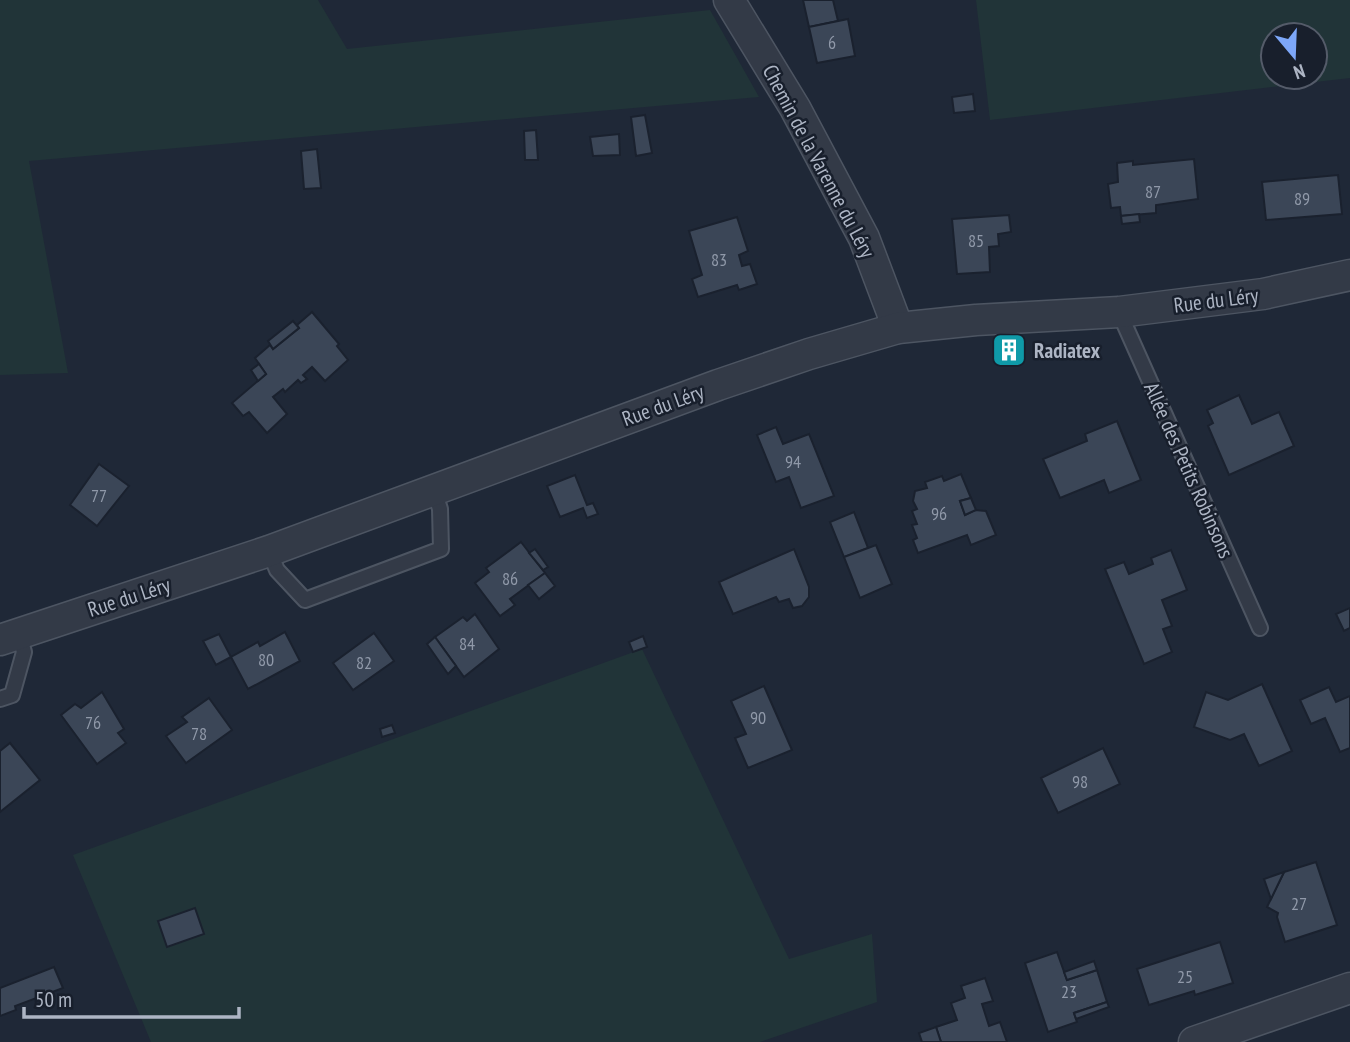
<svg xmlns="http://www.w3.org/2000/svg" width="1350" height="1042" viewBox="0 0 1350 1042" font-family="'PT Sans Narrow',sans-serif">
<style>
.green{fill:#213438;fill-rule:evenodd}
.building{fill:#3b4657;stroke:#1a212e;stroke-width:2}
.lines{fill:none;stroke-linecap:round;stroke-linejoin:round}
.service-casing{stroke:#4d5562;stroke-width:18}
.minor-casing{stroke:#4d5562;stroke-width:33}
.service{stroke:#333a47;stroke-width:14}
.minor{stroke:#333a47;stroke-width:30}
.labels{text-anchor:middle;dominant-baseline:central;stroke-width:5;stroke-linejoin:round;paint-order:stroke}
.number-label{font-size:18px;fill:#9099a9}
.street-label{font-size:21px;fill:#adb5c4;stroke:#181f2c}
.poi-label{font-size:21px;font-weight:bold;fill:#adb5c4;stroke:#181f2c;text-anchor:start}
</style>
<rect width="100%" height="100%" fill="#1f2837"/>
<g class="green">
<polygon points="0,0 318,0 347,49 710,10 759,97 29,161 68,373 0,375"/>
<path d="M976,0h374v78l-360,42zM1315,35v42h-42v-42z"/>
<polygon points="642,649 789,959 872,934 877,1002 760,1042 151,1042 73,855"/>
</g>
<g class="building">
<polygon points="803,0 833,0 838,21 809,27"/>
<polygon points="848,19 855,56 817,63 809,27"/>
<polygon points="973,94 975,111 954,113 952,97"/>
<polygon points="645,115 652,153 636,156 631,117"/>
<polygon points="536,130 538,160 525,160 524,131"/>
<polygon points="619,134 620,155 593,156 590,137"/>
<polygon points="317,149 321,188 304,189 301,151"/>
<polygon points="1194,159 1198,199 1156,205 1156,213 1121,216 1120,207 1111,208 1108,184 1118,182 1117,163 1133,161 1133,165"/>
<polygon points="1338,175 1342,214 1266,220 1262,182"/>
<polygon points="1139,214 1140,222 1122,224 1121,216"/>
<polygon points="1009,215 1011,232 998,234 999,246 989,247 990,272 957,274 952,219"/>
<polygon points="737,217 748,251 739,255 742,266 750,264 757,284 739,290 737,285 698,297 692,279 702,275 689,231"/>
<polygon points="312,312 339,344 337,346 348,360 325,381 312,367 303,375 307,379 301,383 298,380 285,392 283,389 273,397 287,414 267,433 249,412 243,416 232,403 266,374 255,358 270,345 273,349 299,328 297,325"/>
<polygon points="293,321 299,328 273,349 268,341"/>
<polygon points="1015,343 1019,352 1004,359 1000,348"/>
<polygon points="259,364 266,374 258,381 251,370"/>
<polygon points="1239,395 1252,424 1279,412 1294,446 1229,475 1208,426 1213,423 1207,410"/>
<polygon points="1117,421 1141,480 1109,493 1104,480 1060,498 1043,459 1087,441 1085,434"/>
<polygon points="776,427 783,444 809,434 834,496 801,508 789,477 776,482 757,435"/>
<polygon points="99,464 129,486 97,526 70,505"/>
<polygon points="961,474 971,498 960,501 965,515 975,510 986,511 996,535 971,545 967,535 918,553 913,540 917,538 912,525 917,524 912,511 917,509 913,501 915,491 927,488 925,482 942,476 944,481"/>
<polygon points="575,475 587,505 593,503 598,514 587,518 583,508 560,517 547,486"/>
<polygon points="971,498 976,510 965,515 960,501"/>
<polygon points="854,512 868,548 844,557 830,522"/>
<polygon points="521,542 545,573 510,599 515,605 500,616 475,583 489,572 486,568"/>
<polygon points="876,545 892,584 860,598 844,557"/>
<polygon points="535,549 548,567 543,570 529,553"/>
<polygon points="794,549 809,587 809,597 802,606 793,608 789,599 779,602 776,597 733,614 719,582"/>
<polygon points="1171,550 1187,590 1162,600 1172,626 1163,629 1172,652 1144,664 1105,569 1124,562 1129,574 1153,564 1151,558"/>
<polygon points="545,573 555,586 539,599 528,585"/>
<polygon points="1350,608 1350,628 1344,631 1336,614"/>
<polygon points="475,614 499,649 464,677 435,637 463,617 467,621"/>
<polygon points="285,632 300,661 248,689 231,657 258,642 260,646"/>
<polygon points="374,633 394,661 353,690 333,663"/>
<polygon points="219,634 231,657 216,665 203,641"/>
<polygon points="643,636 647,647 633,652 629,642"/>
<polygon points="435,637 456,666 448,674 427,644"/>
<polygon points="1262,684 1292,751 1259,766 1244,734 1230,740 1194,727 1206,692 1228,700"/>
<polygon points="764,686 792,750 748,768 735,738 746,734 731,701"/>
<polygon points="1329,687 1336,702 1350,696 1350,748 1340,752 1325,718 1311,724 1300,700"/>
<polygon points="102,692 124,729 118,733 126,743 97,764 61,715 75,704 81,708"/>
<polygon points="209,698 232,730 186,763 166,736 187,722 182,717"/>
<polygon points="392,725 395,733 382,737 380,729"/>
<polygon points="10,743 40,780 0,812 0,751"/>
<polygon points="1103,748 1120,784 1058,813 1041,778"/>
<polygon points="1316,862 1337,925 1285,942 1277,917 1278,913 1267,907 1284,872"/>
<polygon points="1284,872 1271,899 1264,879"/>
<polygon points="195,908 204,934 167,947 158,921"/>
<polygon points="1220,942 1233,983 1195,995 1194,991 1149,1005 1137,969"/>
<polygon points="1057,952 1067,980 1097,970 1107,1002 1074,1013 1077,1022 1048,1032 1025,963"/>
<polygon points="1094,961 1097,970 1067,980 1064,972"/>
<polygon points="54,967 63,988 15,1006 16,1010 0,1016 0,988"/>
<polygon points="985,978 993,1001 982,1004 989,1026 1000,1022 1007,1042 941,1042 936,1027 957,1020 951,1003 965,998 961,986"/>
<polygon points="1107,1002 1109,1007 1076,1019 1074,1013"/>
<polygon points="936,1027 941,1042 922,1042 919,1033"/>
</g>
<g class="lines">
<g class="service-casing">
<g id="service">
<polyline points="1119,312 1260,628"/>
<polyline points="269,551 277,570 305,600 441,549 440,509 434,490"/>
<polyline points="0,699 12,695 24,652 19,634"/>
</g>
</g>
<g class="minor-casing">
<g id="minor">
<polyline points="729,0 795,108 864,238 898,328"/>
<polyline points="0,640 269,551 718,385 809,354 898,328 976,320 1119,312 1263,294 1350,275"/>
<polyline points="1194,1042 1350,988"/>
</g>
</g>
<use href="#service" class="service"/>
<use href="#minor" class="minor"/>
</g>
<defs>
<g id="building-square" transform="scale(1.75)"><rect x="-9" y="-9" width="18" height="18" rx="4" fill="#0f9aa8" stroke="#181f2c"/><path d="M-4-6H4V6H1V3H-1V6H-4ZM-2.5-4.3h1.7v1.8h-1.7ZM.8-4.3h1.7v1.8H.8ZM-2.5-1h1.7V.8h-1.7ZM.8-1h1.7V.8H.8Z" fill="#fff"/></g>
</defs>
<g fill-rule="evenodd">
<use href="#building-square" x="1009" y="350"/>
</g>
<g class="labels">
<g class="number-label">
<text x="832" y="42">6</text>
<text x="1153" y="191">87</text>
<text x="1302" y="198">89</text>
<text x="976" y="240">85</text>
<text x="719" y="259">83</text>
<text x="793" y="461">94</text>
<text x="99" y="495">77</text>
<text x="939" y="513">96</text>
<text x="510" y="578">86</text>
<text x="467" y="643">84</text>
<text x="266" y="659">80</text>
<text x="364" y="662">82</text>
<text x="758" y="717">90</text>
<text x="93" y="722">76</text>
<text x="199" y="733">78</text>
<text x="1080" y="781">98</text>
<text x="1299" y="903">27</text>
<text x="1185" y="976">25</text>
<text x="1069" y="991">23</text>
</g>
<g class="street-label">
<text transform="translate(819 161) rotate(62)">Chemin de la Varenne du Léry</text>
<text transform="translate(1216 300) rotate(-7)">Rue du Léry</text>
<text transform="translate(663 405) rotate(-20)">Rue du Léry</text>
<text transform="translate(1189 470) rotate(66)">Allée des Petits Robinsons</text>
<text transform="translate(129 597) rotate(-18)">Rue du Léry</text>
</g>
<g class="poi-label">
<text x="1034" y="350">Radiatex</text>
</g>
</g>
<g transform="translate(1294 56) rotate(161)"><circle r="33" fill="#181f2c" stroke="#545b69" stroke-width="2"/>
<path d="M0-5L12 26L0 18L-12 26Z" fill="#7da7f9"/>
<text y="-10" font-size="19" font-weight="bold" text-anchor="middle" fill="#adb5c4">N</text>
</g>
<path d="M24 1007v10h215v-10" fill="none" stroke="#adb5c4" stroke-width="3.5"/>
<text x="35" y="1007" font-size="21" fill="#adb5c4" stroke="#181f2c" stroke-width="5" paint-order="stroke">50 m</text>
</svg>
